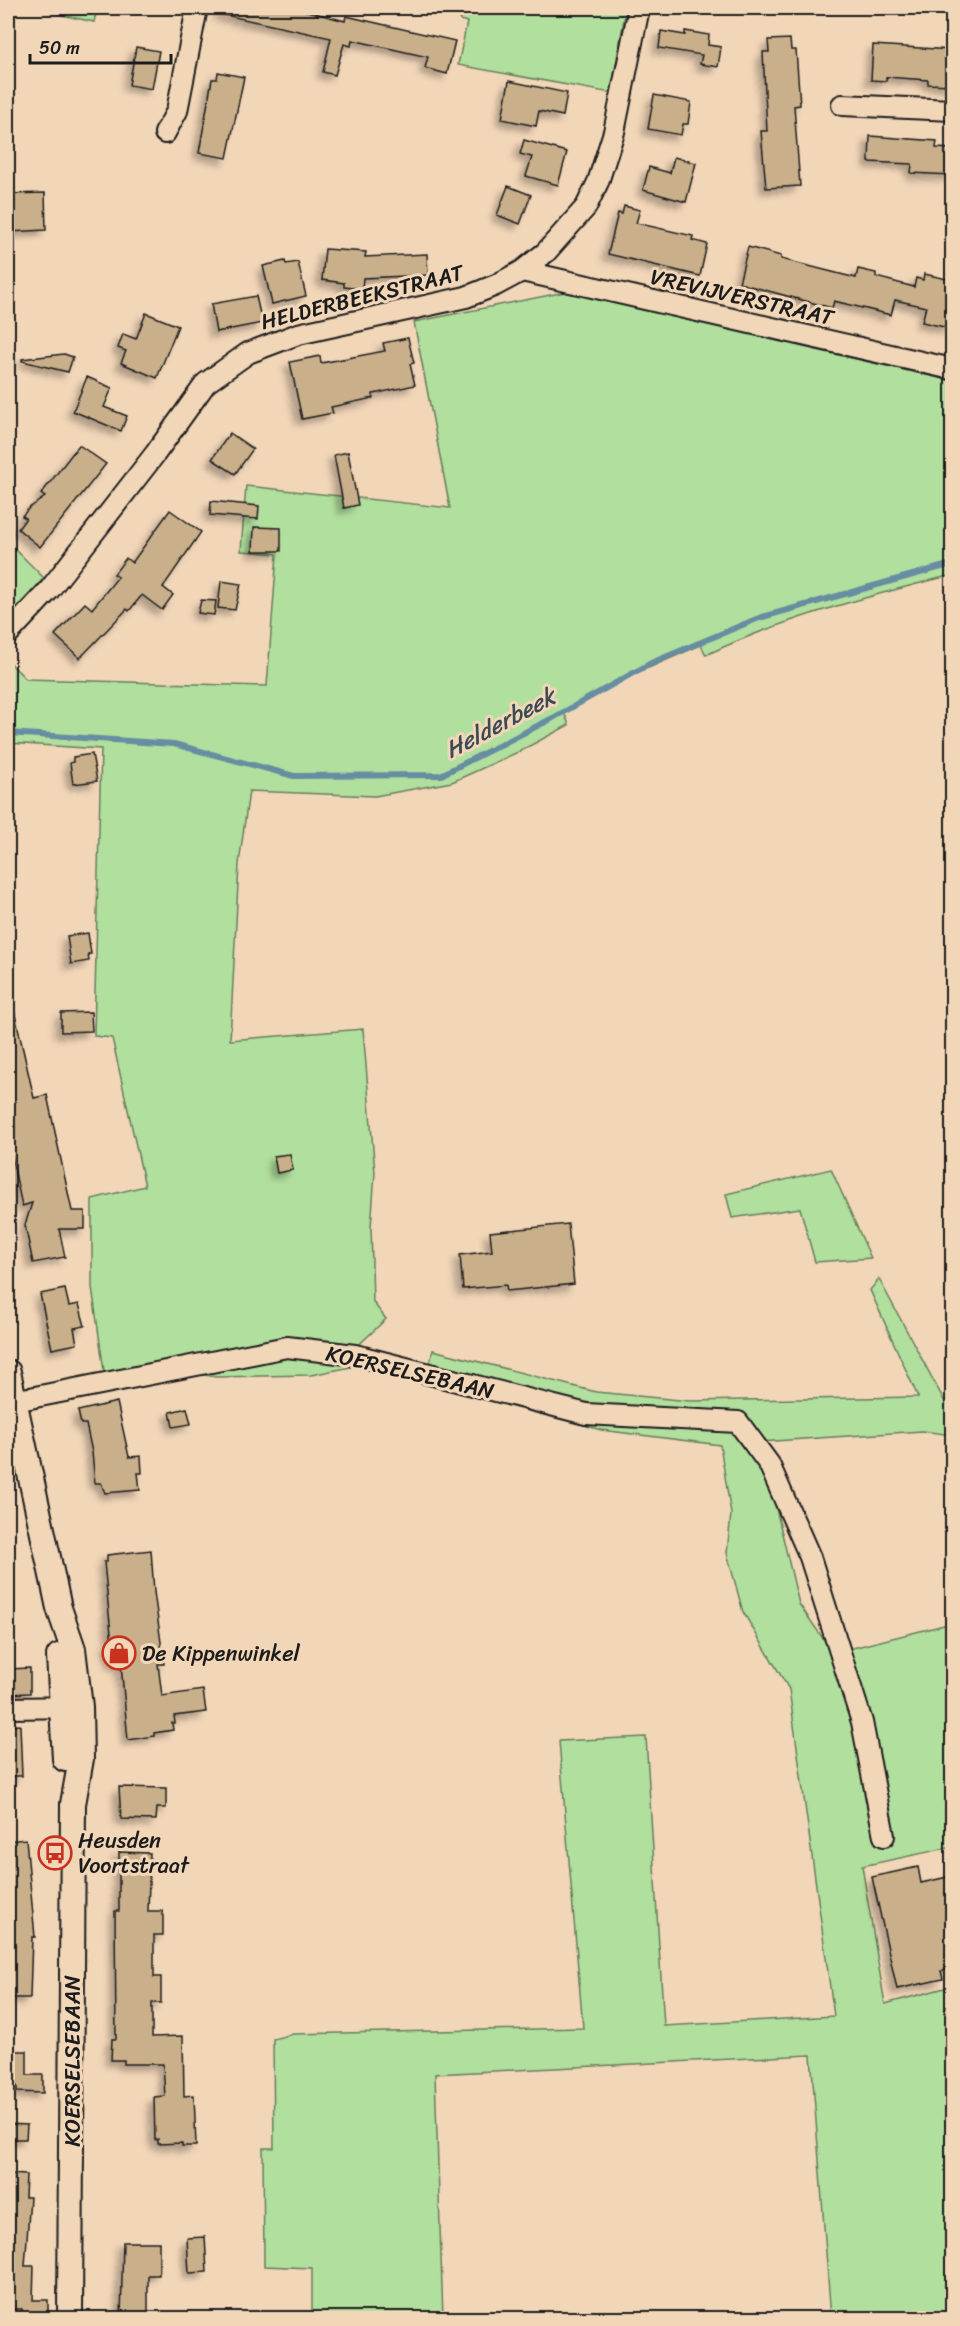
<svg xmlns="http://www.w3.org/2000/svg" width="960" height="2326" viewBox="0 0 960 2326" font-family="Sriracha,sans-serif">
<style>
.green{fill:#b1df9d;stroke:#667e5c;stroke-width:1.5}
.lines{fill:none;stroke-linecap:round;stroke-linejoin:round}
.stream{stroke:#668da1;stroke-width:6}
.building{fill:#c9b08a;stroke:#1c1c1c;stroke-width:1.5;filter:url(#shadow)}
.minor-casing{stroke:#1c1c1c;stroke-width:24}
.tertiary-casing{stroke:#1c1c1c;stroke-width:28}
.minor{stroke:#f2d6b8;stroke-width:20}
.tertiary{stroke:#f2d6b8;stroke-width:24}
.labels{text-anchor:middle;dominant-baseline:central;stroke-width:6;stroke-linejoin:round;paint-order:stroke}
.street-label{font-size:22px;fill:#1c1c1c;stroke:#f2d6b8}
.poi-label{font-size:22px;fill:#1c1c1c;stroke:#f2d6b8;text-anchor:start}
.water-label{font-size:24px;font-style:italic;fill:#3b4b54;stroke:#f2d6b8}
</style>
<defs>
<filter id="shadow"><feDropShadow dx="-5.5" dy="5.5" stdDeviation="3" flood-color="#0004"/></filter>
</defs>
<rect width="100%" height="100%" fill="#f2d6b8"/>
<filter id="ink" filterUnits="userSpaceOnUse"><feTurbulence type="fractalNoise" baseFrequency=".0167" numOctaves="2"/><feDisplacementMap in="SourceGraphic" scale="12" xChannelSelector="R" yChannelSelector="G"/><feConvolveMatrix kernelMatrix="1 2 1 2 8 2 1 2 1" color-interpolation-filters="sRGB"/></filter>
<g filter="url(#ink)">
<g class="green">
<polygon points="39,8 97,8 94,22 39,10"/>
<polygon points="463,8 626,8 611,93 458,65 467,22 460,20"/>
<path d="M565,292l387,89v194c-83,21 -168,43 -246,80l-5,-10 -62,27 -75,40 5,13 -51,27 -66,30 -77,14 -126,-5 -10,73 -9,176 133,-11 12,144 -4,54 2,75 13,17 -41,39 21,6 -55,11 -95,2 -29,-5 -82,6 -13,-91v-88l53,-13 -33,-148 -18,-2 7,-287 -93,-6v-82l18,18 241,7 10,-132 -36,-3 5,-65 204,22 -36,-186z"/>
<polygon points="8,542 44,578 8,617"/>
<polygon points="831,1169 871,1258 815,1262 800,1208 732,1218 726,1194"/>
<polygon points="879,1279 945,1402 952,1403 952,1435 922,1431 760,1442 799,1604 833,1653 952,1623 952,1847 862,1866 885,2004 952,1986 952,2318 831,2318 811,2055 435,2074 443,2318 312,2318 312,2268 264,2266 263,2148 274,2148 273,2039 293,2034 583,2028 559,1741 646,1737 664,2026 834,2016 789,1689 743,1612 727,1553 731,1514 720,1445 601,1430 426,1380 433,1350 596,1392 690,1401 918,1397 870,1290"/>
</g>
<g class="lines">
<polyline class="stream" points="8,733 174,744 294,776 441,775 553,718 651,663 759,618 952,564"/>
</g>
<g class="building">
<polygon points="221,8 296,8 345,21 346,16 455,41 447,74 425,68 428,57 352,40 351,46 344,44 335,75 323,72 331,38 220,14"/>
<polygon points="661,31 685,35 685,31 709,35 708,45 721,47 718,67 700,64 702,55 659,48"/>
<polygon points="790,39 791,50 796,50 800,105 794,106 800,186 766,188 761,131 767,131 763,52 769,52 768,40"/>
<polygon points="873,45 952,50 952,85 928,84 928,80 886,77 886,81 871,80"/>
<polygon points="136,47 159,51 152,89 129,85"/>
<polygon points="218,72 244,77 227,158 199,153 212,79 217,79"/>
<polygon points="509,81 567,93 563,116 539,111 536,126 502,119"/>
<polygon points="654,95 691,102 688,124 683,124 681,135 648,129"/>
<polygon points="870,136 937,141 936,148 952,149 952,175 911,173 912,164 869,162"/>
<polygon points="524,140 567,152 558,185 526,176 532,157 520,154"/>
<polygon points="674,157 696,163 686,202 643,190 649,167 670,173"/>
<polygon points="508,186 531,195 520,224 497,215"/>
<polygon points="45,193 46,230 8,232 8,194"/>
<polygon points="624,206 640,210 636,223 693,236 692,240 707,244 700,276 608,254 618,213 622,214"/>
<polygon points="748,247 781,256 781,259 856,278 858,269 876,273 876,277 914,287 916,278 923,280 924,274 952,280 952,313 949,328 922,322 926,307 895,300 891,315 834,301 832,308 739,283"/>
<polygon points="325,249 366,252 365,257 427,254 428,275 363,278 362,289 344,287 344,283 322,280"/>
<polygon points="285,261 286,264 298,262 306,296 272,304 263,266"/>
<polygon points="256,296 262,323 216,332 211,304"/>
<polygon points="146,313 178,326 157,378 121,363 126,351 118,348 123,334 136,339"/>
<polygon points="408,338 414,363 410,364 415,385 373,394 373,398 331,407 333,413 302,419 290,362 320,356 321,363 385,351 383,343"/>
<polygon points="64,354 73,357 68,372 22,361 22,359"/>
<polygon points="87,377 112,388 104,407 127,416 121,431 73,411"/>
<polygon points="230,433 253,449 235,474 212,459"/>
<polygon points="79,445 106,464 40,547 18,529 26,518 22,516 29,508 45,497 41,494"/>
<polygon points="348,452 358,505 344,508 334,455"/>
<polygon points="211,501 259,506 258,519 210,515"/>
<polygon points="170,510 201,532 163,587 173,595 162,610 142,595 129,611 127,609 80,658 55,635 85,603 92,609 118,577 114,574 126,558 132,563"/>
<polygon points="254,527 281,528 281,551 253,551"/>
<polygon points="221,581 241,584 235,610 218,608"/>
<polygon points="201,600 216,601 214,615 198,613"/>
<polygon points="92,754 97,781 73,784 70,763 73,762 73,757"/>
<polygon points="88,933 91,954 88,954 89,961 71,964 67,936"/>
<polygon points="14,1010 34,1098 47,1095 72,1211 85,1211 85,1229 59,1229 65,1257 33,1263 25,1225 32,1203 22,1206 8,1139 8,1011"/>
<polygon points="91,1012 92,1031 61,1032 61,1013"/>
<polygon points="290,1154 293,1170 277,1173 274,1156"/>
<polygon points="568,1224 574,1284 507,1291 506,1285 463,1289 460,1255 492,1251 490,1232"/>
<polygon points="65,1289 69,1306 79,1304 85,1326 74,1328 77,1344 52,1349 40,1294"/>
<polygon points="117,1402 129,1457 141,1456 142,1473 138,1473 140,1490 105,1493 101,1483 95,1483 92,1452 86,1424 81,1424 78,1411"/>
<polygon points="187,1408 191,1424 173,1427 170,1412"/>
<polygon points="151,1550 154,1592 164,1664 158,1664 162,1696 203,1690 206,1712 174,1716 175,1723 172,1723 173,1730 154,1733 154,1736 128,1740 121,1664 114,1664 107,1644 112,1644 104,1562 107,1562 107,1555"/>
<polygon points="30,1668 30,1693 8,1694 8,1669"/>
<polygon points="20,1725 22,1776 8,1776 8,1726"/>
<polygon points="119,1787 166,1788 166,1808 157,1808 156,1820 121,1819"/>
<polygon points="26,1839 35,1937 32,1937 30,1998 8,1998 8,1841"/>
<polygon points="119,1852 150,1853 148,1911 163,1911 163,1935 154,1935 154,1977 161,1977 161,2003 152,2003 152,2037 183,2036 184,2096 194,2095 196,2146 182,2146 182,2143 158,2144 158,2139 155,2140 154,2097 165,2096 163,2064 124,2064 124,2060 111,2060 112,2039 116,2039 115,1911 119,1911"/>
<polygon points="918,1867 921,1883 952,1876 952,1968 941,1971 943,1979 897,1989 872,1877"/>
<polygon points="8,2051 27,2051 27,2075 43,2075 43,2093 17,2092 17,2086 8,2086"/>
<polygon points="8,2124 27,2125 26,2139 8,2139"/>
<polygon points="8,2174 26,2175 25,2197 30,2197 25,2266 34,2266 33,2300 48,2300 48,2316 22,2316 22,2309 8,2309 8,2266 10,2266 13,2223 8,2223"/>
<polygon points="205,2237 207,2272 189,2273 187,2238"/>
<polygon points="123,2242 159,2242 159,2275 148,2275 148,2318 121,2318"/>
</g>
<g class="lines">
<g class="minor-casing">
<g id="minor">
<polyline points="842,105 952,110"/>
<polyline points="165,133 177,111 197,8"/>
<polyline points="522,271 952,369"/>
<polyline points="8,634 50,589 155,454 206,383 248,353 298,334 466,297 496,285 522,271 546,252 586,207 598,182 614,132 639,8"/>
<polyline points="14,1400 30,1398 287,1347 355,1355 586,1414 738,1422 769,1464 810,1557 862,1722 884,1836"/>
<polyline points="8,1708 77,1707"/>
</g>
</g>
<g class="tertiary-casing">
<g id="tertiary">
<polyline points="8,1372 59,1608 73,1649 80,1707 81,1759 73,1804 70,2318"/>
<polyline points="59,1656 65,1759"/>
</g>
</g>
<use href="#minor" class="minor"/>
<use href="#tertiary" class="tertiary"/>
</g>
</g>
<defs>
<g id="shop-ring" transform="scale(1.725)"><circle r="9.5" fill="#f2d6b8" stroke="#c8321e" stroke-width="1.5"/><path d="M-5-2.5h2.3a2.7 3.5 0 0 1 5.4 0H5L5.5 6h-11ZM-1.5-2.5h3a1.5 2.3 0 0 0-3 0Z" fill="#c8321e"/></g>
<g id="bus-ring" transform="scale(1.725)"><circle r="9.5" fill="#f2d6b8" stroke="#c8321e" stroke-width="1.5"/><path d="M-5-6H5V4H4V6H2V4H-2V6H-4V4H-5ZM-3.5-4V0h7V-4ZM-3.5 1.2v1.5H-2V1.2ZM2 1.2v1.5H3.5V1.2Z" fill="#c8321e"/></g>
</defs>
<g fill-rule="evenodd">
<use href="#shop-ring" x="119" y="1653"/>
<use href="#bus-ring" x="55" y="1853"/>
</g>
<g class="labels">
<g class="street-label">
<text transform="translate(362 297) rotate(-14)">HELDERBEEKSTRAAT</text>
<text transform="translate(742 297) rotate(13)">VREVIJVERSTRAAT</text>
<text transform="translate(410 1372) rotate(13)">KOERSELSEBAAN</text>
<text transform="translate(72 2061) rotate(-90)">KOERSELSEBAAN</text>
</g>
<g class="poi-label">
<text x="142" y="1653">De Kippenwinkel</text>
<text x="78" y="1840">Heusden<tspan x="78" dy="25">Voortstraat</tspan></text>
</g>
<g class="water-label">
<text transform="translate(500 723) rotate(-28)">Helderbeek</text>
</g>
</g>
<rect width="960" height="2326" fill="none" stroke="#f2d6b8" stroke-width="30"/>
<rect x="15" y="15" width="930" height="2296" fill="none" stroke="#1c1c1c" stroke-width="2" filter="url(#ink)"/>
<path d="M30 54v9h141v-9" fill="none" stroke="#1c1c1c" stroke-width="3"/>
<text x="39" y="54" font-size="18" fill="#1c1c1c" stroke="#f2d6b8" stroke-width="4.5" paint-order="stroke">50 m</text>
</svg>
